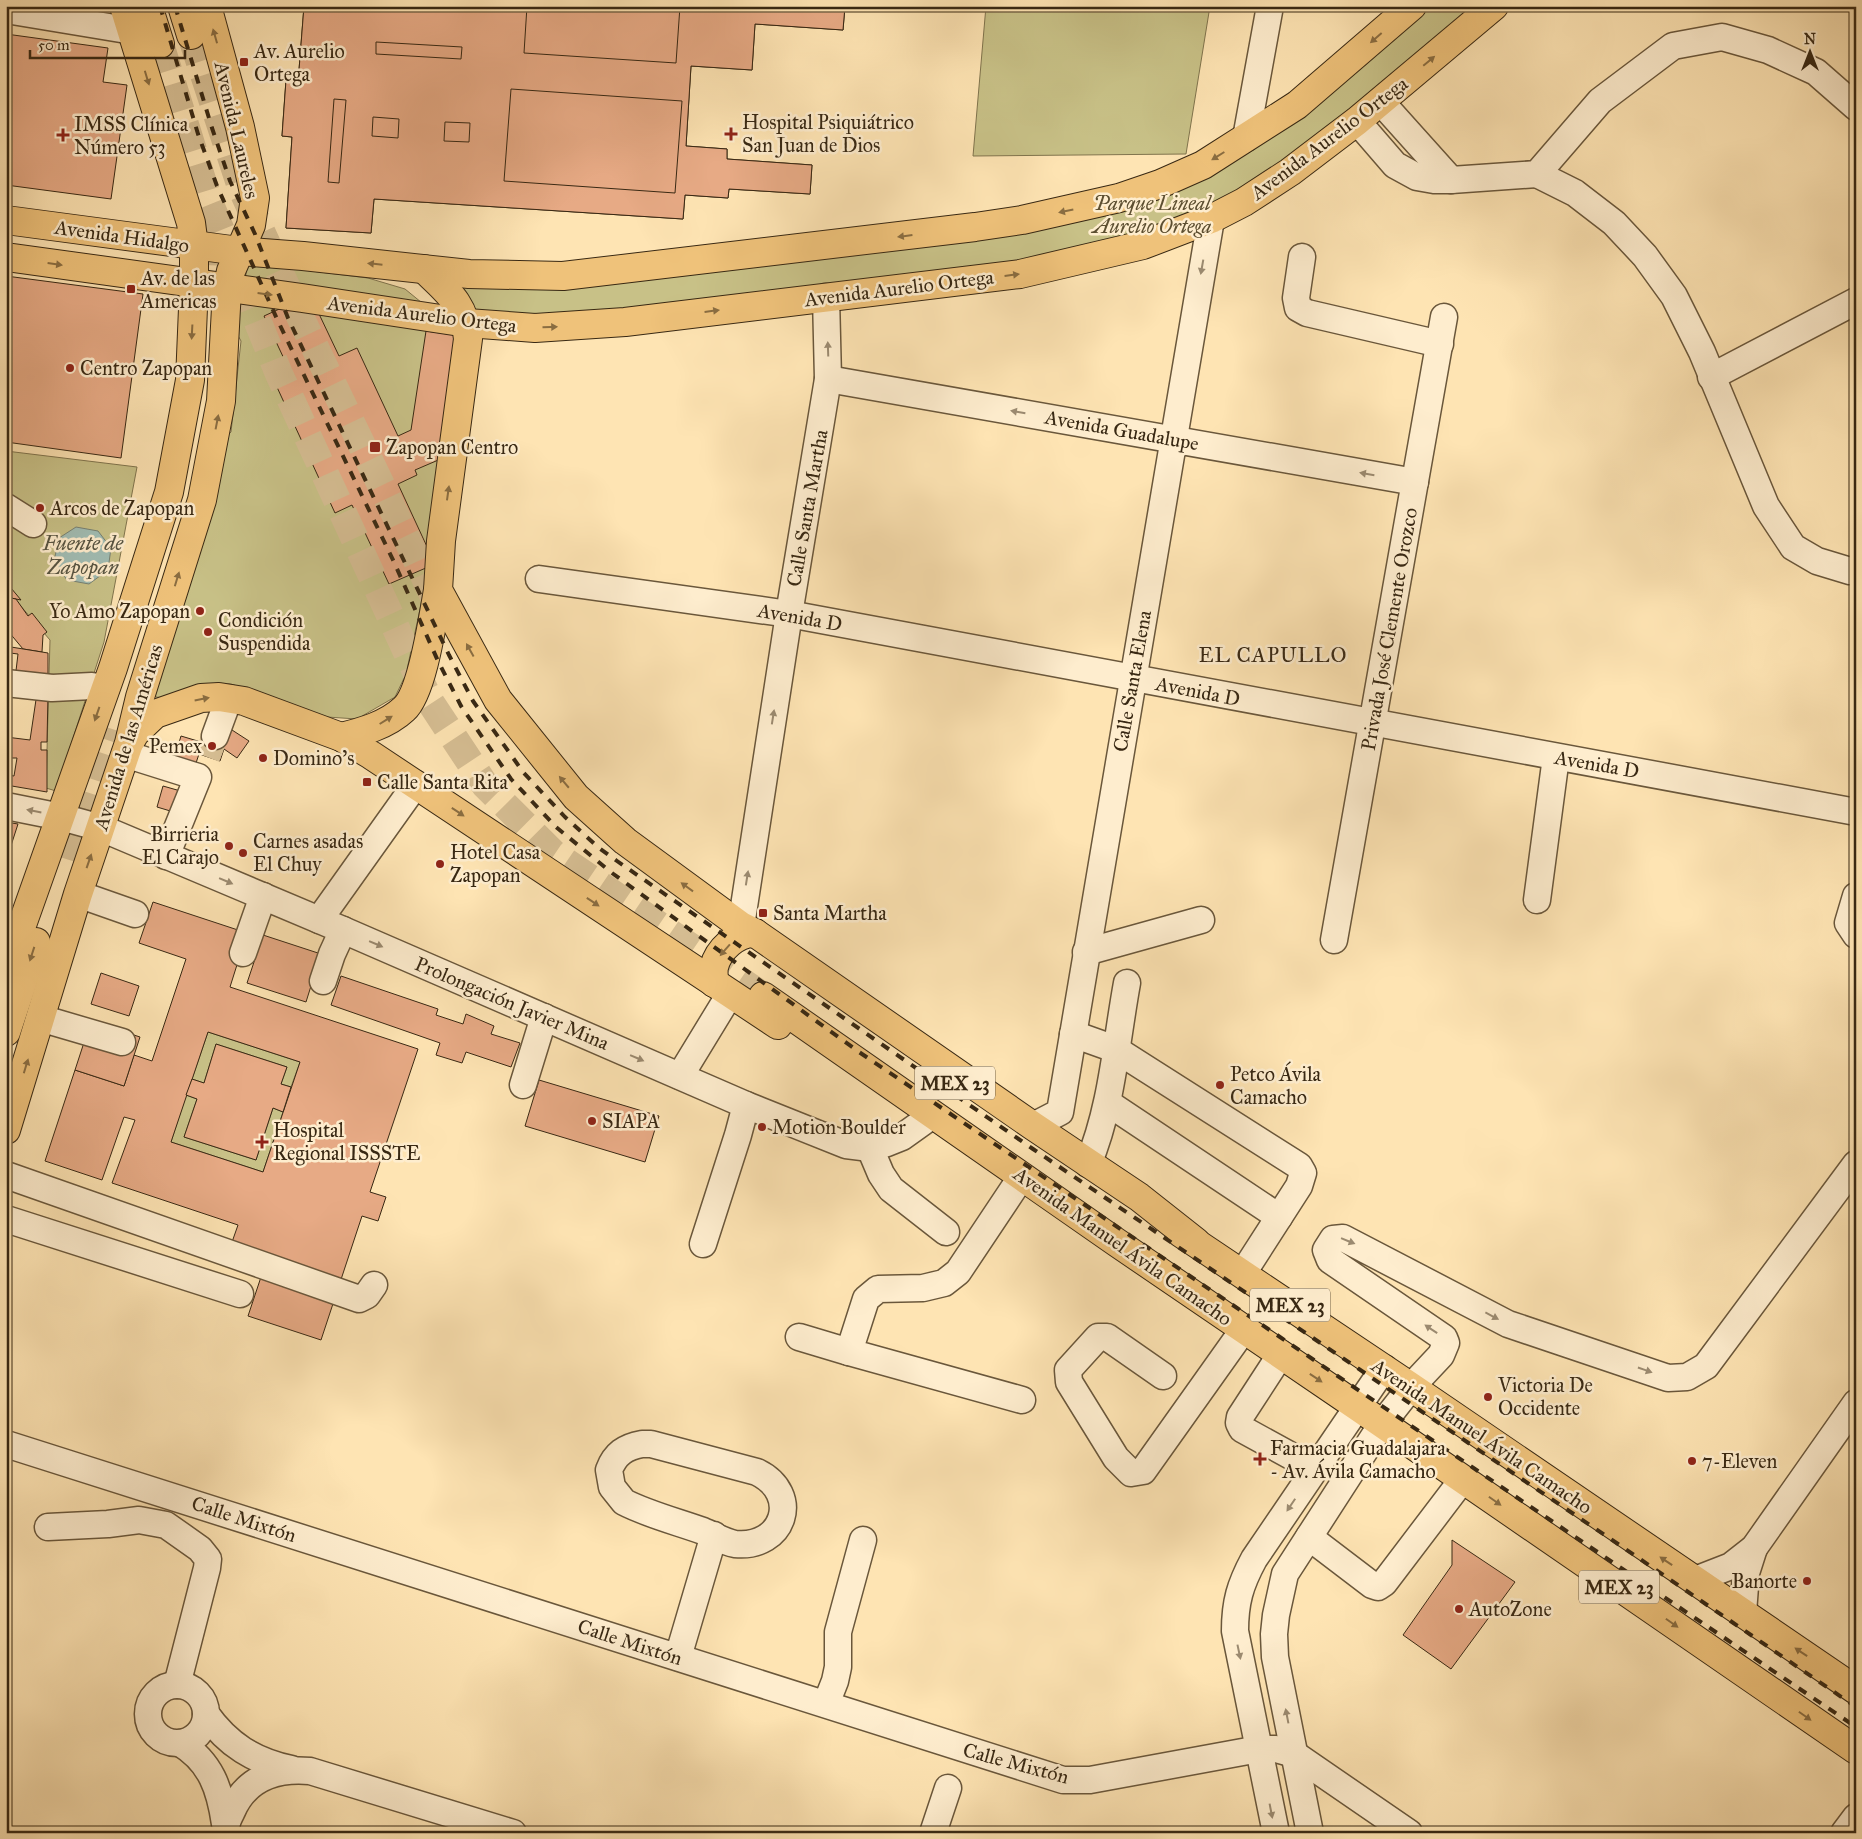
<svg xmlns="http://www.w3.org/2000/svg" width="1862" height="1839" viewBox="0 0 1862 1839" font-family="'IM FELL Great Primer',serif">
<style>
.green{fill:#c8c187;stroke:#80744d}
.water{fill:#a1bdb4;stroke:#778174}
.building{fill:#e7aa85;stroke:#382813;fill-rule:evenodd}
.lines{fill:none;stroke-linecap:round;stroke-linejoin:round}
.minor-tunnel{stroke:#d6be93;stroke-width:26;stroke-dasharray:26 13;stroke-linecap:butt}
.major-tunnel{stroke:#d6be93;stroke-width:28;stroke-dasharray:28 14;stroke-linecap:butt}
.minor-casing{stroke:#6a573b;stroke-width:29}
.major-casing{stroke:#382813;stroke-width:30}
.minor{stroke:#feedce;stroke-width:26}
.major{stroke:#efc27a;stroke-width:28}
.rail{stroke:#382813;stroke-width:4;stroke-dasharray:9 9;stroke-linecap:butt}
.oneway{fill:#8a6d41}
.oneway2{fill:#9b8a70}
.poi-dot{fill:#8f2418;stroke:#feedce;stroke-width:2}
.labels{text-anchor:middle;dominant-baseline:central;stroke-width:5;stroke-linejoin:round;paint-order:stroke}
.shield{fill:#feedce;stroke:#73634b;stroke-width:1}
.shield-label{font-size:19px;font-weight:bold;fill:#382813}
.poi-label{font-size:20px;fill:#382813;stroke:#feedce;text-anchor:start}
.street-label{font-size:20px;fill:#382813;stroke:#feedce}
.park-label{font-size:20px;font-style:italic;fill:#5c4e30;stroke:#feedce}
.water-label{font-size:21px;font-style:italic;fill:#585543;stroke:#feedce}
.neighbourhood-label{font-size:21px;letter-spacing:1px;fill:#382813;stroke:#feedce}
</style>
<rect width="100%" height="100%" fill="#fee4b3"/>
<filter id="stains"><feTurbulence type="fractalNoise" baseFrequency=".004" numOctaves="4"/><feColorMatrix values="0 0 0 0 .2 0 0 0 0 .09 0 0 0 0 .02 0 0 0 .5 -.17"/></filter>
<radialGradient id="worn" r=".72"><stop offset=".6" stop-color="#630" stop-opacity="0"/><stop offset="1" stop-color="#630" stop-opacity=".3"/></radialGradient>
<g class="green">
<polygon points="986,6 1210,6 1186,154 973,156"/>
<polygon points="1423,6 1482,6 1273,176 1115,248 796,296 481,323 460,287 1135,199"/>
<polygon points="247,263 368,278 405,289 427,307 245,283"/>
<polygon points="237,298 459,331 436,535 406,674 395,697 357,719 312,716 156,697 153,690 221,441 231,432 241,341 230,321"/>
<polygon points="6,451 137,467 104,642 56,791 46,788 50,640 6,589"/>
<polygon points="208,1032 300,1062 291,1087 281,1084 287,1067 216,1044 204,1083 192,1079"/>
<polygon points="186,1095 197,1099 184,1137 256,1160 273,1108 283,1112 263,1172 171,1142"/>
</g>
<polygon class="water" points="76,527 98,531 111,548 108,570 89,584 67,580 54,561 59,538"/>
<g class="building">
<polygon points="304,6 407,6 407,12 495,17 496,6 845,6 843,30 755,24 752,70 691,66 686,146 727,149 727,159 812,165 810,194 729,189 728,198 685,195 683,219 374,199 371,233 286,228 292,137 282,136 286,80 309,81 309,70 299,70"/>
<path d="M304,6h45l50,5v-5h128l-3,47 152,10 4,-57h165l-2,24 -88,-6 -3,46 -61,-4 -5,80 41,3v10l85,6 -2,29 -81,-5 -1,9 -43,-3 -2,24 -309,-20 -3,34 -85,-5 6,-91 -10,-1 4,-56 23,1v-11h-10zM376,42l86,5 -1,12 -85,-5zM511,89l171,12 -7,92 -171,-12zM334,99l12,1 -7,83 -11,-1zM373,117l26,2 -1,19 -26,-2zM445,122l25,1 -1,19 -25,-1z"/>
<polygon points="414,6 496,6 496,11"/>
<polygon points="6,34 108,48 103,82 127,85 111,199 6,185"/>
<polygon points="6,276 143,294 121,458 6,442"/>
<polygon points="310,295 339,356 357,348 398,436 411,430 426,331 462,336 443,458 415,470 417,475 398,484 435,564 389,584 352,505 335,513 276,385 293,378 264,316"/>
<polygon points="6,582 21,600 6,597"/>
<polygon points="6,597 16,599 28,616 32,613 47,632 43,635 42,652 23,649 8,631 11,628 6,622"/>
<polygon points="6,637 10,638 9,646 6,646"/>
<polygon points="11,647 48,653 48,683 15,679 18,654 10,653"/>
<polygon points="6,690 12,690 6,733"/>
<path d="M37,693l11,1 -1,48h-6v8h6v42l-41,-7v-48l24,3zM10,758h7l-3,18 -7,-1z"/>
<polygon points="232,730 249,741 237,758 224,749 220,761 199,754 196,763 175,756 181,736 201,742 204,732 226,739"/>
<polygon points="163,786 184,792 177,813 157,807"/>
<polygon points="6,822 18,824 6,861"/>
<path d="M153,902l94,31 -17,54 188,62 -48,143 16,5 -8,24 -16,-5 -41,124 -73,-24 14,-42 -37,-12 13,-37 -126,-42 23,-63 -11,-3 -22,63 -57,-19 30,-91 49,16 10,-31 18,6 34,-102 -47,-16zM208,1032l92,30 -37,110 -92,-30z"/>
<polygon points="263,935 321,954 306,1002 247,983"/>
<polygon points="101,973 139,986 129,1016 91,1004"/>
<polygon points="341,976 438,1009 436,1015 463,1024 466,1014 494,1026 491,1034 520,1043 511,1067 466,1052 462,1063 436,1055 440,1043 331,1005"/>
<polygon points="91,1021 140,1037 124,1086 75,1070"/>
<polygon points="216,1044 287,1067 281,1084 291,1087 283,1112 273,1108 256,1160 184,1137 197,1099 186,1095 192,1079 204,1083"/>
<polygon points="539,1080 659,1116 645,1162 525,1126"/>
<polygon points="1452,1540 1515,1582 1451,1669 1403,1635 1452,1565"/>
</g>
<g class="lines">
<polyline class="minor-tunnel" points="207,757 215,736"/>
<g class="major-tunnel">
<polyline points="191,35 241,187 295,306 408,541 441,612"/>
<polyline points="160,44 208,199 279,374 429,700 485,785 553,853 763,996"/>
<polyline points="206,307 210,223"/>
<polyline points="63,858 106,727"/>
</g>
<g class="minor-casing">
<g id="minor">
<polyline points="6,10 133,31"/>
<polyline points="1381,102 1451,180"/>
<polyline points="1357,121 1395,165 1417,177 1434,180 1451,180 1537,174 1600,101 1673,46 1722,37 1768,50 1816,72 1856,107"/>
<polyline points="1246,138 1270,6"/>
<polyline points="1537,174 1575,193 1614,223 1645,256 1674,296 1702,352 1766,506 1793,547 1817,561 1850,571 1856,570"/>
<polyline points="1302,257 1296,298 1298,308 1307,313 1440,344"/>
<polyline points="1711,377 1856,301"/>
<polyline points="828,379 1415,482"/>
<polyline points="6,507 33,524"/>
<polyline points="539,579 789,614 1856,812"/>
<polyline points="6,683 52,688 92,686 106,688"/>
<polyline points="215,736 229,698"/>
<polyline points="125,754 198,777 166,856"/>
<polyline points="6,806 61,817 101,828 343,930 746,1105 846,1145 870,1148 887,1143 902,1137 923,1122"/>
<polyline points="78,894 135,914"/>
<polyline points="1856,896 1848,923 1856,935"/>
<polyline points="1537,900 1556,757"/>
<polyline points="319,920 416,784"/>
<polyline points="741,926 789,614 828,379 826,297"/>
<polyline points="1334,940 1444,317"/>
<polyline points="1086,952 1201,920"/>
<polyline points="243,953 263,896"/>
<polyline points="323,981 332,954 343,930"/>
<polyline points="40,1018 122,1042"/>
<polyline points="1073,1034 1115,1049 1299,1166 1303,1173 1299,1186 1243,1273"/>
<polyline points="680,1076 730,994"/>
<polyline points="523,1085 544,1017"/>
<polyline points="1108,1103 1279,1217"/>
<polyline points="1033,1126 1060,1112 1211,219"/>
<polyline points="870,1148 881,1174 891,1189 946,1232"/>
<path d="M1088,1164c24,-57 28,-121 39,-181"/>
<polyline points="6,1175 359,1299 367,1295 374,1285"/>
<polyline points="1014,1188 958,1272 944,1283 923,1288 878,1289 866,1299 849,1352 1022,1400"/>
<polyline points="6,1219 240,1294"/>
<polyline points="703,1244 738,1135 746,1105"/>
<polyline points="799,1337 849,1352"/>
<polyline points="1281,1354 1240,1417 1239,1423 1242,1429 1315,1469"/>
<polyline points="1163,1376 1107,1337 1098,1337 1068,1370 1069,1382 1116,1458 1131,1473 1143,1471 1244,1329"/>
<polyline points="6,1444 1063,1780 1090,1780 1259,1749 1276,1749 1294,1754 1409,1833"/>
<path d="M642,1444h9l106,28c45,22 27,77 -22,72 -11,-2 -22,-9 -32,-13 -25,-9 -56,-17 -79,-29l-12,-15 -3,-17c6,-16 16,-23 33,-26z"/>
<polyline points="48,1527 108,1524 139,1520 166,1525 200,1549 208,1559 207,1568 177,1685"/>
<polyline points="1309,1537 1372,1585 1378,1587 1384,1583 1463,1479"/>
<polyline points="1695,1580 1731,1566 1754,1548 1856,1403"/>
<polyline points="1743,1613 1746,1573 1754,1548"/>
<polyline points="678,1657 714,1535"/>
<circle cx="177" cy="1714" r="29"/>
<polyline points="826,1704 835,1681 838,1667 838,1632 863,1540"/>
<path d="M206,1714c22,31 48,47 85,55"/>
<path d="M180,1743c31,19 40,46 45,81"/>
<path d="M227,1833c-2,-9 1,-14 5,-22 14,-33 44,-43 78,-40l203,62"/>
<polyline points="933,1833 948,1788"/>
<path d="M1276,1833l-41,-202c0,-29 5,-46 19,-72l130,-191"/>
<polyline points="1310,1833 1275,1657 1274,1634 1276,1615 1285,1574 1382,1424 1411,1387 1441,1355 1446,1343 1444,1338 1330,1260 1326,1250 1333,1239 1343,1238 1508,1324 1668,1378 1687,1377 1706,1366 1856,1164"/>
<polyline points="1844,1833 1856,1817"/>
</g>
</g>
<g class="major-casing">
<g id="major">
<polyline points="148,6 160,44"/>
<polyline points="182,6 191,35"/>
<polyline points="6,220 239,251 303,256 469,274 563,276 975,227 1022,220 1119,198 1160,184 1203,165 1297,105 1412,6"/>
<polyline points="6,257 302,298 467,323 535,328 625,322 1020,274 1143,245 1211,219 1244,202 1290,172 1357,121 1494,6"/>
<path d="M424,269c24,23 41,35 44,70l-27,202 -3,49 60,110 78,97 49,44 116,85 14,7 278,193 106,71 57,45"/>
<path d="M341,737c21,-5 46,-12 63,-28 19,-17 29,-92 34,-119"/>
<polyline points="131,740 135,733 155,714 201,698 219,697 244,701 341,737 371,755 778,1025"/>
<polyline points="6,970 113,668 169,492 190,380 194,284 194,246 191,223 124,6"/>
<path d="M714,983c0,-5 -1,-11 0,-16 4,-17 23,-35 41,-34"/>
<polyline points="763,996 1116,1242 1358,1407 1856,1750"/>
<polyline points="6,1032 36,942"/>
<polyline points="6,1130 78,894 129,743 140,697 202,500 221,401 227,289 231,271 251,225 255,198 240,127 207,6"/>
<polyline points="1181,1233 1411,1387 1856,1690"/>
</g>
</g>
<use href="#minor" class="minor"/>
<use href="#major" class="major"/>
<g class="rail">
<polyline points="160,6 198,134 217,186 277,319 394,562 438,661 461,706 511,779 556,827 612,873 859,1052 1856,1727"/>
<polyline points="175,6 212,128 230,181 255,234 288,318 449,655 473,701 523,772 565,817 599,848 617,861 1033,1149 1621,1546 1856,1707"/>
</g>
</g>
<defs><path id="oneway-solid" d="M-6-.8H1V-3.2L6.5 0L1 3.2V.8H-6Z" transform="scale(1.25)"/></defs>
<g class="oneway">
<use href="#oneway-solid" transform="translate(215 36) rotate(-106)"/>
<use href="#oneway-solid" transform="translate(1376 38) rotate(139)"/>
<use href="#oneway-solid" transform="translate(1429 61) rotate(-40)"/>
<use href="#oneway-solid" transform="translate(147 78) rotate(73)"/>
<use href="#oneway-solid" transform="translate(1218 156) rotate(148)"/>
<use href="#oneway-solid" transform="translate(1066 211) rotate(168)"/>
<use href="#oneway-solid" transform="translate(905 236) rotate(173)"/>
<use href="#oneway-solid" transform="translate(55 264) rotate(8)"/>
<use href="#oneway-solid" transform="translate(375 264) rotate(-174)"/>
<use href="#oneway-solid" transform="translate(1012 275) rotate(-7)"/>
<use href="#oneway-solid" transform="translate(265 294) rotate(7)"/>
<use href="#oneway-solid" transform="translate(712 311) rotate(-7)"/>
<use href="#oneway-solid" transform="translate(550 327) rotate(-2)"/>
<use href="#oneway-solid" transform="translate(192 332) rotate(93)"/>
<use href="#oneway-solid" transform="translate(217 422) rotate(-79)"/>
<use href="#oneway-solid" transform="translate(448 493) rotate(-82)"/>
<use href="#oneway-solid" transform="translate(177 579) rotate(-73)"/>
<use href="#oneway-solid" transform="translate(470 650) rotate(-119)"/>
<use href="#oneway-solid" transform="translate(202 699) rotate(-11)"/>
<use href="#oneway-solid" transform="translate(97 714) rotate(109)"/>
<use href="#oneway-solid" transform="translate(386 720) rotate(-32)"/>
<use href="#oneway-solid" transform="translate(564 782) rotate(-130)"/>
<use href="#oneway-solid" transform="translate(458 812) rotate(34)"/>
<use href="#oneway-solid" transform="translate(89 861) rotate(-71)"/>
<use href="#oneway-solid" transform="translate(687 887) rotate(-144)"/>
<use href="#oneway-solid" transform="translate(593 902) rotate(34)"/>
<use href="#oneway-solid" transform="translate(725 950) rotate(131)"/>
<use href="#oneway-solid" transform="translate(32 954) rotate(108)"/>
<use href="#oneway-solid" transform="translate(26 1066) rotate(-73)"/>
<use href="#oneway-solid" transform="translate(1316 1378) rotate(34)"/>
<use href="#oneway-solid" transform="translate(1495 1501) rotate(35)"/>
<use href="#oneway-solid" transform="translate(1666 1561) rotate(-146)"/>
<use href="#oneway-solid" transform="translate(1672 1623) rotate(35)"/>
<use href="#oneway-solid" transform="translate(1801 1652) rotate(-146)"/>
<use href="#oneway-solid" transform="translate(1805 1716) rotate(35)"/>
</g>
<g class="oneway2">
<use href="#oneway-solid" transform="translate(1202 267) rotate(100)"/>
<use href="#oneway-solid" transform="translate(828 349) rotate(-92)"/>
<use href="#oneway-solid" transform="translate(1018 412) rotate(-170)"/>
<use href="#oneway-solid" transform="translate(1367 474) rotate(-170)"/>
<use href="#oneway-solid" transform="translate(773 717) rotate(-81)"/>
<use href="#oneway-solid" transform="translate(34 811) rotate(-169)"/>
<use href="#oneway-solid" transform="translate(747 878) rotate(-81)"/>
<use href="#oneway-solid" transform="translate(226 881) rotate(23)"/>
<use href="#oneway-solid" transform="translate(376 944) rotate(23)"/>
<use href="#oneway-solid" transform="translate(637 1058) rotate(23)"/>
<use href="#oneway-solid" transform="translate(1348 1241) rotate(22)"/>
<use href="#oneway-solid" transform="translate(1492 1316) rotate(28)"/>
<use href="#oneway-solid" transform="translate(1431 1329) rotate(-146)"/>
<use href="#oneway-solid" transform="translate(1645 1370) rotate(19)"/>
<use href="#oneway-solid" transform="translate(1291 1505) rotate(124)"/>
<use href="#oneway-solid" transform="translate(1239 1652) rotate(78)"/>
<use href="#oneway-solid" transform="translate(1287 1716) rotate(-101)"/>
<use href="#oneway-solid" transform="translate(1271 1811) rotate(79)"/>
</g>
<g class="poi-dot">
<rect x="239" y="57" width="10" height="10" rx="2.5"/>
<path d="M728.5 126.5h5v5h5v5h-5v5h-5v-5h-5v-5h5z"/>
<path d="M60.5 127.5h5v5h5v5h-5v5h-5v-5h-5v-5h5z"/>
<rect x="126" y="284" width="10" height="10" rx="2.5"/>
<circle cx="70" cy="368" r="5"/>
<rect x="369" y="441" width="12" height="12" rx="2.5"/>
<circle cx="40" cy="508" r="5"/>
<circle cx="200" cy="611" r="5"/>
<circle cx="208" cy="632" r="5"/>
<circle cx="212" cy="746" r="5"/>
<circle cx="263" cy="758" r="5"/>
<rect x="362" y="777" width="10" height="10" rx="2.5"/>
<circle cx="229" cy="846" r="5"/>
<circle cx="243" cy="853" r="5"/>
<circle cx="440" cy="864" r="5"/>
<rect x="758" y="908" width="10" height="10" rx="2.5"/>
<circle cx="1220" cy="1085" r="5"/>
<circle cx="592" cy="1121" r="5"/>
<circle cx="762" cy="1127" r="5"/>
<path d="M259.5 1134.5h5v5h5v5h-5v5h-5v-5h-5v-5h5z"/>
<circle cx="1488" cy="1397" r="5"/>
<path d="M1257.5 1451.5h5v5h5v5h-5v5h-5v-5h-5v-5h5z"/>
<circle cx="1692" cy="1461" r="5"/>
<circle cx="1807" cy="1581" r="5"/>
<circle cx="1459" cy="1609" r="5"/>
</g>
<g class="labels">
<g class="shield">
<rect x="915" y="1066.5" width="80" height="33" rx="4"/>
<rect x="1250" y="1288.5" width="80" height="33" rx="4"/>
<rect x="1579" y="1570.5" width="80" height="33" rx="4"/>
</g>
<g class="shield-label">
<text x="955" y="1083">MEX 23</text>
<text x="1290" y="1305">MEX 23</text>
<text x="1619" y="1587">MEX 23</text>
</g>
<g class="poi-label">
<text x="254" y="51">Av. Aurelio<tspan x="254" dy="23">Ortega</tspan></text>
<text x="742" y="122">Hospital Psiquiátrico<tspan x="742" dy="23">San Juan de Dios</tspan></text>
<text x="74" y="124">IMSS Clínica<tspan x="74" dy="23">Número 53</tspan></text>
<text x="141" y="278">Av. de las<tspan x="141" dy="23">Americas</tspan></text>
<text x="80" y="368">Centro Zapopan</text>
<text x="386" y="447">Zapopan Centro</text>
<text x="50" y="508">Arcos de Zapopan</text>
<text x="190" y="611" text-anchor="end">Yo Amo Zapopan</text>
<text x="218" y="620">Condición<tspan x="218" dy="23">Suspendida</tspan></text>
<text x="202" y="746" text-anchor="end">Pemex</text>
<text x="273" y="758">Domino's</text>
<text x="377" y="782">Calle Santa Rita</text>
<text x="219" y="834" text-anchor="end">Birrieria<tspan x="219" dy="23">El Carajo</tspan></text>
<text x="253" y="841">Carnes asadas<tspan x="253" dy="23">El Chuy</tspan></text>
<text x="450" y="852">Hotel Casa<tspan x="450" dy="23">Zapopan</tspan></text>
<text x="773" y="913">Santa Martha</text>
<text x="1230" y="1074">Petco Ávila<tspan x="1230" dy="23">Camacho</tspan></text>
<text x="602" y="1121">SIAPA</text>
<text x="772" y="1127">Motion Boulder</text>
<text x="273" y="1130">Hospital<tspan x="273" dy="23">Regional ISSSTE</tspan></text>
<text x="1498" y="1385">Victoria De<tspan x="1498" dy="23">Occidente</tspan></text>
<text x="1270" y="1448">Farmacia Guadalajara<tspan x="1270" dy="23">- Av. Ávila Camacho</tspan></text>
<text x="1702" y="1461">7-Eleven</text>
<text x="1797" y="1581" text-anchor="end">Banorte</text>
<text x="1469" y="1609">AutoZone</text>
</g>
<g class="street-label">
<text transform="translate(237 130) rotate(77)">Avenida Laureles</text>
<text transform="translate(1329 138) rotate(-37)">Avenida Aurelio Ortega</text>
<text transform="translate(122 236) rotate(8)">Avenida Hidalgo</text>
<text transform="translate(899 288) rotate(-7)">Avenida Aurelio Ortega</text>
<text transform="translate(422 314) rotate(7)">Avenida Aurelio Ortega</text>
<text transform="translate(1122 430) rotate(10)">Avenida Guadalupe</text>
<text transform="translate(807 508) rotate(-80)">Calle Santa Martha</text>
<text transform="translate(800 617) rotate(10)">Avenida D</text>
<text transform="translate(1389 629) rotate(-80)">Privada José Clemente Orozco</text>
<text transform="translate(1132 681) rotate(-80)">Calle Santa Elena</text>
<text transform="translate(1198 691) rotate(11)">Avenida D</text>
<text transform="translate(128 737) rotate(-73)">Avenida de las Américas</text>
<text transform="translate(1597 764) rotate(10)">Avenida D</text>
<text transform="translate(512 1003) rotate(23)">Prolongación Javier Mina</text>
<text transform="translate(1123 1246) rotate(35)">Avenida Manuel Ávila Camacho</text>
<text transform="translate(1482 1436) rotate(34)">Avenida Manuel Ávila Camacho</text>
<text transform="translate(244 1519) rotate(18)">Calle Mixtón</text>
<text transform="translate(630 1642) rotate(18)">Calle Mixtón</text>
<text transform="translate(1016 1763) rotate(15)">Calle Mixtón</text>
</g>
<g class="park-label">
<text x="1152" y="203">Parque Lineal<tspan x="1152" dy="23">Aurelio Ortega</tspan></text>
</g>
<g class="water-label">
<text x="83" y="543">Fuente de<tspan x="83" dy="24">Zapopan</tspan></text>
</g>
<g class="neighbourhood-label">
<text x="1273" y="655">EL CAPULLO</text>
</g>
</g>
<rect width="1862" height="1839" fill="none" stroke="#fee4b3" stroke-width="25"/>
<rect x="8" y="8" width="1847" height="1824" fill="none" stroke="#382813" stroke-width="2.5"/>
<rect x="12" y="12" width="1837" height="1814" fill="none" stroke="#382813"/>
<g transform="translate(1810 52)" stroke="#feedce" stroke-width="4" paint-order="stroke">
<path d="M0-4L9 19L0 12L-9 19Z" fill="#382813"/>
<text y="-8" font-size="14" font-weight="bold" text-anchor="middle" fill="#382813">N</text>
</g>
<path d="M30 50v8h155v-8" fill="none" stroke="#382813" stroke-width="2.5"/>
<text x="38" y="50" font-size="15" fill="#382813" stroke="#feedce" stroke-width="4" paint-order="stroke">50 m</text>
<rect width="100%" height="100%" filter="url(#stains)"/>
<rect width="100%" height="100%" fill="url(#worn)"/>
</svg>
